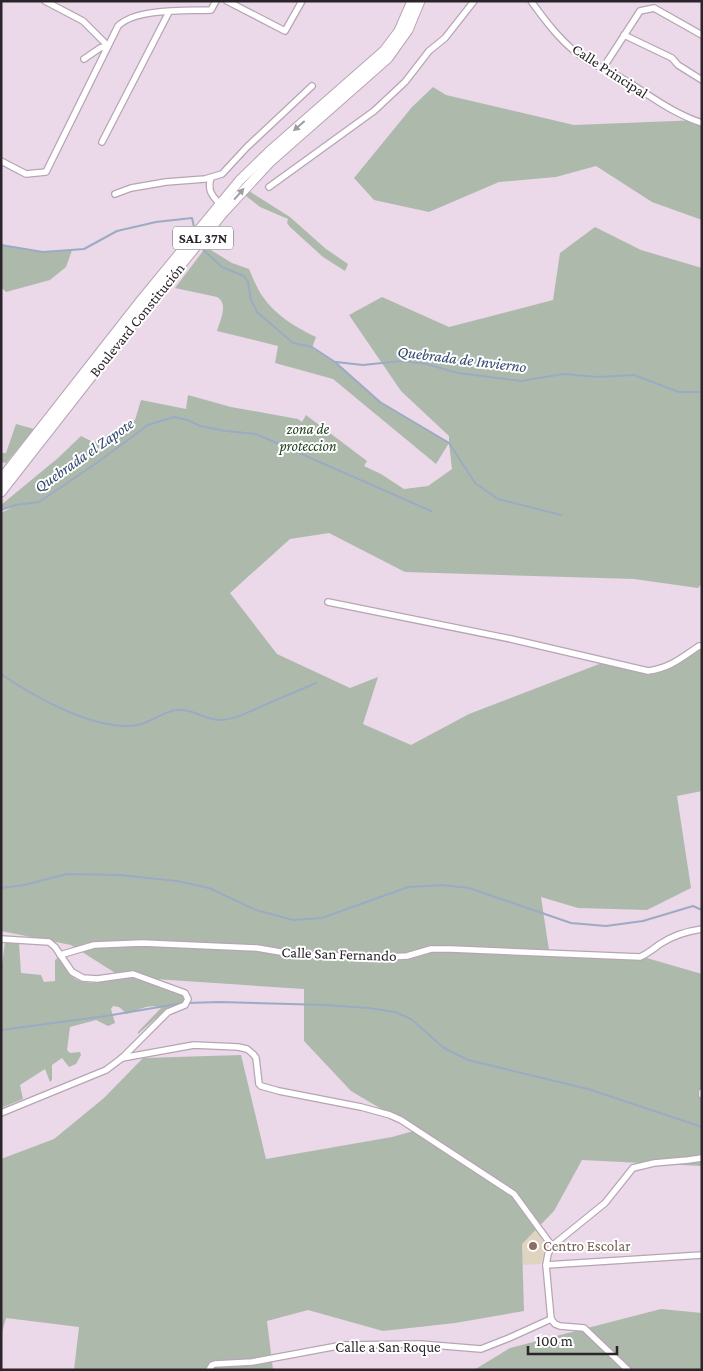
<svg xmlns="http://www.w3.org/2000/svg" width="703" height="1371" viewBox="0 0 703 1371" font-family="'Crimson Pro',serif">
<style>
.education{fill:#ded4bf}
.green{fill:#adbaab}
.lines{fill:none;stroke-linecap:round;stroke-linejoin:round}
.stream{stroke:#9babc4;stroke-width:2}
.minor-casing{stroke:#b7a5b5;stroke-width:8}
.highway-casing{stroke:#b7a5b5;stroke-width:11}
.minor{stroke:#fff;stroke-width:5.5}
.highway{stroke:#fff;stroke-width:9}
.oneway{fill:#a09c9f}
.education-dot{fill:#8d6e63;stroke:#fff;stroke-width:2}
.labels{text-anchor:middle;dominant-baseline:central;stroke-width:4;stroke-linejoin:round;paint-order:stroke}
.shield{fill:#fff;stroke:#6b666a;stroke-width:1}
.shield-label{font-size:14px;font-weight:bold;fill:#2b242a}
.street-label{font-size:15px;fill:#2b242a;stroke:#fff}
.park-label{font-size:15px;font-style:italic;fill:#21411e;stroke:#fff}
.education-label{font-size:15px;fill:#785e54;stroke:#fff;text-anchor:start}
.water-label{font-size:16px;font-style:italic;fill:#32486e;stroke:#fff}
</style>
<rect width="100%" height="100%" fill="#ebd8e9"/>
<polygon class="education" points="520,1228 534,1229 538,1232 546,1247 541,1264 520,1265"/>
<g class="green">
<polygon points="433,87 446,95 574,125 700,120 702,123 702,220 652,202 596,166 556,177 499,182 429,212 374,200 354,178 412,107"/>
<polygon points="249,191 290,217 326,249 348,264 345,271 323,257 290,227 287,223 288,219 260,207 246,196"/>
<path d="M595,227l46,23 61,18v315l-4,5 -64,-9 -229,-7 -76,-39 -39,6 -60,54 47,61 73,34 28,-11 -15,47 48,21 58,-31 138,-53 41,10 14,-2 40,-23v145l-25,5 14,92 -44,22 -69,-2 -37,-11 9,60 83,-3 69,20v192l-120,-6 -28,51 -32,33 2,67 -69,12 -72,8 -75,-21 -41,11 6,49h-199l5,-43 -73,-9 -5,18v-177l53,-20 50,-41 39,-40 98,-3 25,104 126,-22 25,-7 -66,-39 -47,-50v-52l-164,-11 42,16 2,2 1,5 -23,12 -24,21v-2l23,-24c-11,-5 -23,2 -34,6l-8,-7 -6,-1 -2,3 4,14 -7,3 -12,-6 -26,7 -3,23 3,3 10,-1 1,3 -5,9 -7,3 -7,-9 -10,7v15l-2,2 -5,-13 -25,16 3,14 -22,9v-136l4,-30 14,1 2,30 20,2 3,7 11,-1v-21l3,-2c6,5 9,14 15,19 13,11 36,3 51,0l-4,-1 -49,-31 -70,-14v-418l10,-5 -10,2v-5l57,-47 23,-22 12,6 42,-22 6,-20 45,9 2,-14 43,12 67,12 4,3 4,-7 61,46 -3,5 17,8 23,15 24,-3 24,-17 -3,-26 -13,21 -103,-85 -58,-16 3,-17 -61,-15c3,-11 12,-27 0,-34l-42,-9 31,-41 26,16 17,6c4,9 8,20 14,28 12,18 34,31 53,40l-4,11 23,14 45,40 69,40v-6l-48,-45 -52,-76 33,-18 67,30 104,-27 7,-47z"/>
<polygon points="1,245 43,252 72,250 66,267 50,280 6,292 1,287"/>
<polygon points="16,424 34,429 6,463 1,462 1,453 6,453"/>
<polygon points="661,1309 702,1313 702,1370 474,1370 510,1348"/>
</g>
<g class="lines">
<g class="stream">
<polyline points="1,245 43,252 84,249 117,231 156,222 192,218 194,227"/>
<polyline points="199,246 222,267 244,276 248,282 251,300 257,312 293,343 312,347 335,362 380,402 449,443 475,483 498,499 561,515"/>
<polyline points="336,362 363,365 401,361 426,364 458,373 521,381 563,374 598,377 634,375 679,392 702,392"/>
<polyline points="1,510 15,505 39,502 98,462 148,425 174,417 188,420 200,426 226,431 256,434 431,511"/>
<path d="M1,674c33,23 96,58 136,51 14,-2 25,-13 39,-15 16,-2 29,10 44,10 14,0 28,-8 40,-13 19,-8 37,-16 56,-24"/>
<polyline points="1,888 24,885 67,874 119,875 177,881 209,888 256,910 293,920 322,918 408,887 442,885 469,888 571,923 606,926 643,921 693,906 702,910"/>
<polyline points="187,1003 219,1002 325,1005 369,1008 395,1012 411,1019 444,1048 468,1060 588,1089 702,1127"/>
<polyline points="1,1030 106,1016 183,1003"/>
</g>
<g class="minor-casing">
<g id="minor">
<polyline points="45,1 83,21 108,46 100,48 84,59"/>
<polyline points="227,1 285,31 302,1"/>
<path d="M531,1c15,21 34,46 56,59 13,8 28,13 41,22 24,15 46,32 74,41"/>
<polyline points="624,35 672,58 678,65 702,80"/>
<polyline points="603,68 640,11 654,8 702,35"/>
<polyline points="102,142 169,12"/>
<path d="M1,161l25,13 20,-2 72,-146c18,-18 68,-15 93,-16l5,-9"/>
<path d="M211,178c-4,12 1,18 9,26"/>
<polyline points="269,187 374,111 405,82 429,51 445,38 474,1"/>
<polyline points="115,194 131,188 166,182 205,179 222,174 247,147 312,86"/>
<path d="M328,602l183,37 137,32c22,-3 33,-13 51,-25h3"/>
<polyline points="1,939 49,942 55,947 72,972 83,978 97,979 133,974 185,993 188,999 185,1005 168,1012 122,1058 106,1070 1,1113"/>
<path d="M60,955l34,-10 48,-2 115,5 41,7 90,2 19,-1 24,-7h20l189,8c7,-3 13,-8 20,-13 12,-8 28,-13 42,-15"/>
<polyline points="122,1058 194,1045 238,1047 247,1049 253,1054 256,1058 259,1084 261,1086 279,1091 361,1107 390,1115 401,1120 514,1194 552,1246"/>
<polyline points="702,1092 702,1095"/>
<polyline points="546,1265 702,1255"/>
<polyline points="551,1319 555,1324 560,1326 584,1328 628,1370"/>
<polyline points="209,1370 212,1365 215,1364 252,1362 343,1345 420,1344 481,1349 509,1338 551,1319 546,1265 548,1254 552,1246 605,1203 633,1168 654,1163 688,1160 702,1158"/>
</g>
</g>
<g class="highway-casing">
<g id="highway">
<polyline points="1,479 142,299 240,180 270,151 384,51 399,31 412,1"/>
<polyline points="1,492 112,350 223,213 271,161 388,58 408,30 420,1"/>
</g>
</g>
<use href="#minor" class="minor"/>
<use href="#highway" class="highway"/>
</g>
<defs><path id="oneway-solid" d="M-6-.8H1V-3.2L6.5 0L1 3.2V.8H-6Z" transform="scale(1.25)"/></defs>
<g class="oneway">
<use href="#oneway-solid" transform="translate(299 126) rotate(139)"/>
<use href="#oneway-solid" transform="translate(239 194) rotate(-49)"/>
</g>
<circle class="education-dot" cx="533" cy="1246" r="5"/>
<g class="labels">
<rect class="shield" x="173" y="226.5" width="60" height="23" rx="4"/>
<g class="shield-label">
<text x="203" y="238">SAL 37N</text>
</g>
<g class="street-label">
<text transform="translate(610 71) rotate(33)">Calle Principal</text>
<text transform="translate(137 320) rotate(-51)">Boulevard Constitución</text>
<text transform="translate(339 954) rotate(2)">Calle San Fernando</text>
<text x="388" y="1347">Calle a San Roque</text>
</g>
<g class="park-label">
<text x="308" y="429">zona de<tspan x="308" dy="17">proteccion</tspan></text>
</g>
<g class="education-label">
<text x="543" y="1246">Centro Escolar</text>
</g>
<g class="water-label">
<text transform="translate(462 359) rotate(7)">Quebrada de Invierno</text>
<text transform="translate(84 455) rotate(-35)">Quebrada el Zapote</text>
</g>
</g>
<rect width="703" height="1371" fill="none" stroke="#2b242a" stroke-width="5"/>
<path d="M528 1346v8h89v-8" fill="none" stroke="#2b242a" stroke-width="2.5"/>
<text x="536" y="1346" font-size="15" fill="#2b242a" stroke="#ffffff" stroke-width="4" paint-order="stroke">100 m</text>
</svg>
